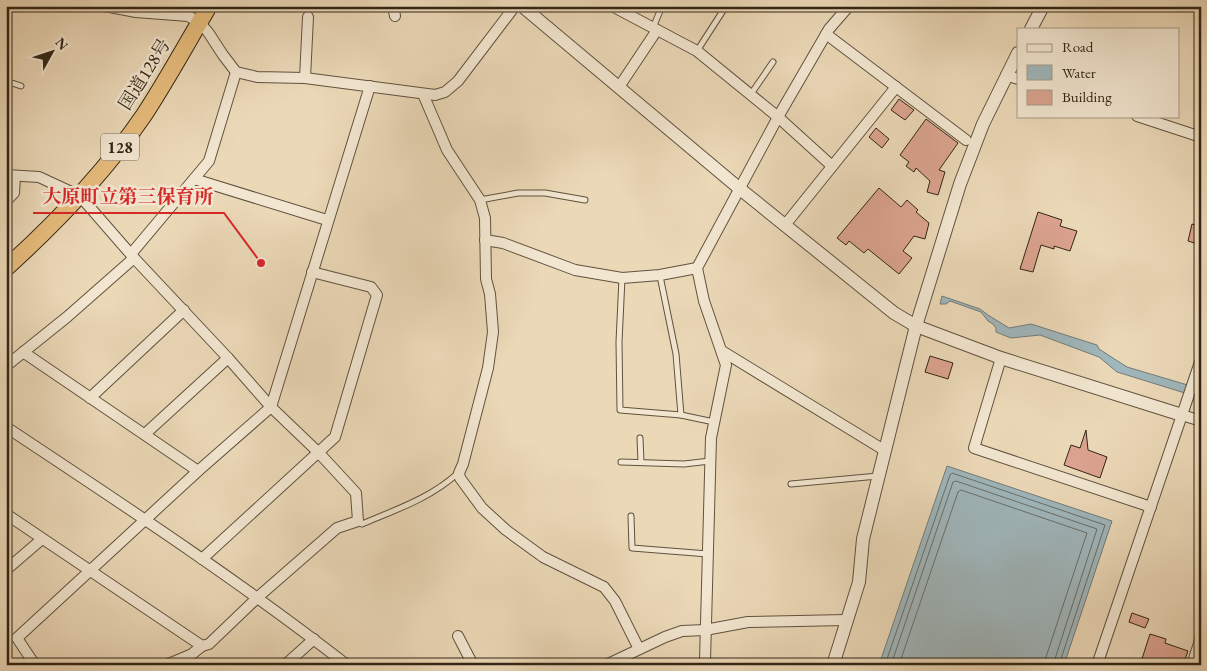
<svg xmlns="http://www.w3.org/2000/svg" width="1207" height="671" viewBox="0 0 1207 671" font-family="'EB Garamond','Noto Serif JP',serif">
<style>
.water{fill:#9fb6bb;stroke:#737c79}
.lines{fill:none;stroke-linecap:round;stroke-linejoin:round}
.shore{stroke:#686e68;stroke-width:1}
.building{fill:#dba38f;stroke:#322616}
.service-casing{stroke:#60523e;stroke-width:7}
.minor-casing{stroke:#60523e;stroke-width:12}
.tertiary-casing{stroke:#60523e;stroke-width:14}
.trunk-casing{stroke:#322616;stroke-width:18}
.service{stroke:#f2e6d0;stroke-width:5}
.minor{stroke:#f2e6d0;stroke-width:10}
.tertiary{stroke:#f2e6d0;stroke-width:12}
.trunk{stroke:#e6bc7c;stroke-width:16}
.labels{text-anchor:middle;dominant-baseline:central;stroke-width:5;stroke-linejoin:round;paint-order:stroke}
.shield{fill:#f2e6d0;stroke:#6c604e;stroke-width:1}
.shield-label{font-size:16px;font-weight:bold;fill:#322616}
.street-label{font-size:18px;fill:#322616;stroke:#f2e6d0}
.leader{fill:none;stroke:#d62828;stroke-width:2}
.callout-dot{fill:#d62828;stroke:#f2e6d0;stroke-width:2}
.callout-label{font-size:19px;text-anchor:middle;font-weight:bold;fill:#d62828;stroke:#f2e6d0;stroke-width:5;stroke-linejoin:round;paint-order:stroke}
</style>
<rect width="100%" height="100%" fill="#ebd8b7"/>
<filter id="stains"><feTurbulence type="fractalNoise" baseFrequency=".004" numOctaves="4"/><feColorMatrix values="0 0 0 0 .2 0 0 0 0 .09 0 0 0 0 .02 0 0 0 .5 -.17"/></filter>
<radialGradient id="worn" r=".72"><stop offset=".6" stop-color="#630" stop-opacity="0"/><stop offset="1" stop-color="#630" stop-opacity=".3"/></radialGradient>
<g class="water">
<polygon points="942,296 980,309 988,315 1009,328 1031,324 1097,345 1099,349 1127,367 1201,389 1201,398 1117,372 1099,357 1040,335 1011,338 996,332 996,328 993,324 988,321 981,312 950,301 946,304 940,304"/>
<polygon points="947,466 1112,521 1064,665 879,665"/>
</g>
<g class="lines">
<g class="shore">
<polyline points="885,665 950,475 952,473 1105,525 1059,665"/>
<polyline points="891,665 953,482 956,481 1097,529 1053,665"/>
<polyline points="899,665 958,492 961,490 1087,533 1046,657 1045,665"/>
</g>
</g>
<g class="building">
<polygon points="899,99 914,110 905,120 891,110"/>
<polygon points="926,119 958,143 939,170 945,172 938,195 927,192 930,181 916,168 914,172 906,166 909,162 900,155"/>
<polygon points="876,128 889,139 882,148 869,137"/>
<polygon points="879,188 901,207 907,200 918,210 916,212 929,223 925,239 914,236 903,251 912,258 899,274 868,249 864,253 849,241 846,245 837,238"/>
<polygon points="1038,212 1062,220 1060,226 1077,231 1070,251 1054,246 1054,249 1041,245 1033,272 1020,269"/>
<polygon points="1192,224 1201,227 1201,245 1188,241"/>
<polygon points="930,356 953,363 948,379 925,372"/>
<polygon points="1086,430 1088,450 1107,457 1100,478 1064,465 1071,445 1080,448"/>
<polygon points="1132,613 1149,619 1145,628 1129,622"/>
<polygon points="1150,634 1166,639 1165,643 1188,651 1183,665 1140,665"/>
</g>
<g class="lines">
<g class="service-casing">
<g id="service">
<polyline points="6,20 8,6"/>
<polyline points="653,28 662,6"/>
<polyline points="697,51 726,6"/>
<polyline points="6,81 21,86"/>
<polyline points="751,94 773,62"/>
<polyline points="480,200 518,193 545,193 585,200"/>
<polyline points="660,276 676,354 681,415"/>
<polyline points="622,278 619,342 620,410 681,415 714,422"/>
<polyline points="640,438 641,462"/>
<polyline points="621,462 684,464 710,461"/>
<polyline points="791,484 878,476"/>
<polyline points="631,516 632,548 708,554"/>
<path d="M358,521l4,3c33,-14 69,-26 96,-51"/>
</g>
</g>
<g class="minor-casing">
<g id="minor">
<polyline points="105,6 136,12 188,16 199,22 208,32 223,55 236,72 257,77 305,78 435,95 445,92 458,81 515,6"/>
<polyline points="393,6 395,16"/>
<polyline points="612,6 697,51 778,117 832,166"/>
<polyline points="826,34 966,140"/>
<polyline points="1006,75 1018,79"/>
<polyline points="305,78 308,17"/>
<polyline points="619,87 657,30"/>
<polyline points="423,94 447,150 480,200 485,218 486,279 490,294 493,332 488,368 463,464 459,473 460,478 482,508 506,530 543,557 604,587 615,601 639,649"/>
<polyline points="1137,116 1201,137"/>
<polyline points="6,175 39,177 80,196 134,258 228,358 271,407 319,453 356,493 358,521 337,528 258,597 209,644 202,646 6,514"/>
<polyline points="194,179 327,220"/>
<polyline points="6,201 14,193 15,176"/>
<polyline points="785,225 896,87"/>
<polyline points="485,240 503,243 575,270 622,278 660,275 697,268"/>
<polyline points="131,254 209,161 236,72"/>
<polyline points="722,351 884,450"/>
<polyline points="23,352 198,471"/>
<polyline points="1001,358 974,448 1151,507"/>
<polyline points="6,366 67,317 134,258"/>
<polyline points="90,398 184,310"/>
<polyline points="1182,415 1201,421"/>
<path d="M6,427c116,77 232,153 341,238"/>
<polyline points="145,434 228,358"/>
<polyline points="202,559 335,437 377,295 371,287 312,272"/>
<polyline points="6,570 42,539"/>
<polyline points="458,636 473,665"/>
<polyline points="35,665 17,638 198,471 271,407 370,86"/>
<polyline points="166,665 192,654 202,646"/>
<polyline points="285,665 314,639"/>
<polyline points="606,665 665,637 682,631 705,630 748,622 846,620"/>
<polyline points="703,665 705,661 711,438 726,365 704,301 697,268 778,117 829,29 849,6"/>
<polyline points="1097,665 1201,359"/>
<polyline points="1192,665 1201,637"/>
</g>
</g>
<g class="tertiary-casing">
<g id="tertiary">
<polyline points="522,6 740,189 894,313 916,326 1001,358 1182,415"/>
<polyline points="1031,29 1043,6"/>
<polyline points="833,665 859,582 863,539 916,326 960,184 983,124 1018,53"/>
</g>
</g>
<g class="trunk-casing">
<path id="trunk" d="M6,268c51,-46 99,-96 138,-153 23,-35 43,-72 65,-109"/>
</g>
<use href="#service" class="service"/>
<use href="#minor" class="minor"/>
<use href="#tertiary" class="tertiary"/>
<use href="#trunk" class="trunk"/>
</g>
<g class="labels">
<rect class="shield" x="101" y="133.5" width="38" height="27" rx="4"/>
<g class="shield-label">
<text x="120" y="147">128</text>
</g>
<g class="street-label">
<text transform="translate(144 74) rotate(-58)">国道128号</text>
</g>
</g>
<path class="leader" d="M261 263L224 213H33"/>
<circle class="callout-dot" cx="261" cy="263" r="5"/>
<g class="callout-label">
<text x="128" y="203">大原町立第三保育所</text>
</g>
<rect width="1207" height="671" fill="none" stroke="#ebd8b7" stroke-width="25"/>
<rect x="8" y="8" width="1192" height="656" fill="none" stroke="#322616" stroke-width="2.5"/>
<rect x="12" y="12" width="1182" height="646" fill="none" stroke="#322616"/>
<rect x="1017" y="28" width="162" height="90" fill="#f2e6d0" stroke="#a59986"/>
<rect x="1027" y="44" width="25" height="8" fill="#f2e6d0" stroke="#a59986"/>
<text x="1062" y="52" font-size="15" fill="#322616">Road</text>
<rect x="1027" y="65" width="25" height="15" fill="#9fb6bb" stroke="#a59986"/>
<text x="1062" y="78" font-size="15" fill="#322616">Water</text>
<rect x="1027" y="90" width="25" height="15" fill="#dba38f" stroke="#a59986"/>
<text x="1062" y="102" font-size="15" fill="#322616">Building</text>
<g transform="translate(52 52) rotate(50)" stroke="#f2e6d0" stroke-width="4" paint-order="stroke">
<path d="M0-4L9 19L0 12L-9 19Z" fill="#322616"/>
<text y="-8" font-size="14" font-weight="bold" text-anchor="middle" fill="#322616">N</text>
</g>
<rect width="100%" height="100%" filter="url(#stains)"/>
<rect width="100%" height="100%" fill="url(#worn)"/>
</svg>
